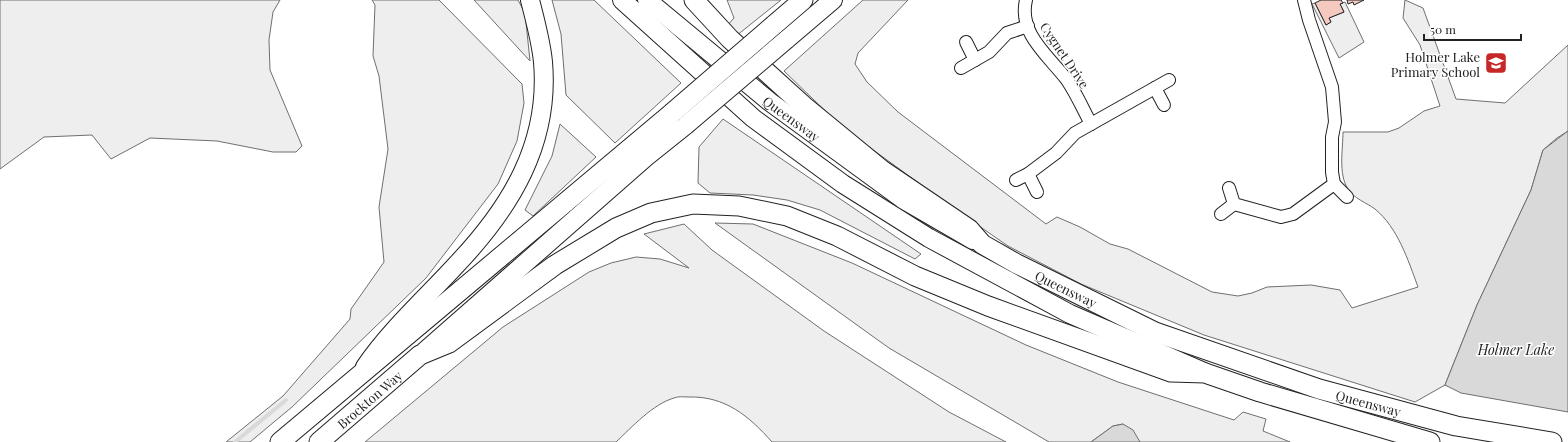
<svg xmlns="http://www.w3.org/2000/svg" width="1568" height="442" viewBox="0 0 1568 442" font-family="'Playfair Display',serif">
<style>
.green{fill:#eee;stroke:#6f6f6f}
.water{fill:#d9d9d9;stroke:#6f6f6f}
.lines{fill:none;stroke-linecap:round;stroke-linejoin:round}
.stream{stroke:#d9d9d9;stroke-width:4}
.building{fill:#f3c9c0;stroke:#222}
.minor-casing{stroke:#222;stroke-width:14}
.primary-casing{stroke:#222;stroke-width:20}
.trunk-casing{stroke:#222;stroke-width:21}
.minor{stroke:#fff;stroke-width:12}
.primary{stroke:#fff;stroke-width:18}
.trunk{stroke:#fff;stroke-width:19}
.primary-bridge-casing{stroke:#222;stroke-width:20;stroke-linecap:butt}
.trunk-bridge-casing{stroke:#222;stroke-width:21;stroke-linecap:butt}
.primary-bridge{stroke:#fff;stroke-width:18}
.trunk-bridge{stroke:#fff;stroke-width:19}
.labels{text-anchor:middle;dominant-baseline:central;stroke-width:3;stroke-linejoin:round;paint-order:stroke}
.street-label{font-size:13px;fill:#222;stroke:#fff}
.poi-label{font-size:13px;fill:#222;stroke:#fff;text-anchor:end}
.water-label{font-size:14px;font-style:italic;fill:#222;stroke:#fff}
</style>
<rect width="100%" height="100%" fill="#fff"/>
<g class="green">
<polygon points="0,0 280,0 273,12 269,40 270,70 302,146 296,152 273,152 217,141 150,138 111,159 92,135 44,137 0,169"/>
<polygon points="372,0 439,0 522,84 524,103 517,141 498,184 426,278 292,407 250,442 226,442 283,396 350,319 351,309 384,262 379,207 388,149 379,76 373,56 375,5"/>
<polygon points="474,0 518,0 525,13 530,61"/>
<polygon points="552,0 594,0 681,83 615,143 566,95 561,34"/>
<polygon points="727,0 781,0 736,36 726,27 734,18"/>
<path d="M863,0h45l-50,53 -3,11 12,18 31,30 148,112 11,-7 23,10 30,17 18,5 84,43 26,4 14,-3 15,-6 44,-2 29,5 12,18 66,-21c-10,-27 -20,-59 -43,-78 -8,-6 -22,-11 -27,-20 -10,-15 -5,-40 -5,-57h45l11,-4 25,-17 16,-5 -20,-61 -17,-27 2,-18 18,8 33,91 49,4 63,-58v86l-11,7 -14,12 -12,40 -54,115 -32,80 -30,17 -211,-67 -123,-51 -73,-38 -55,-38 -110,-80 -59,-57z"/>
<polygon points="1345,2 1364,42 1339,58 1312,4 1315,3 1326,25 1331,22 1329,18 1344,12 1340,4"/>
<polygon points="723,119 921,254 915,259 820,210 787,200 753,195 710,193 698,183 699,147"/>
<polygon points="560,124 596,157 533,216 525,210 552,156"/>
<polygon points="715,223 753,224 852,263 1026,345 1118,382 1234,420 1243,412 1266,419 1263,431 1290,442 1140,442 1123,424 1113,426 1091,442 1049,442 889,348"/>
<path d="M684,224l28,26 112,81 125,81 57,30h-234c-23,-26 -47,-46 -83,-45 -4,0 -11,-1 -15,1 -21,6 -42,29 -58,44h-251l138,-115 86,-55 22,-9 25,-6 24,2 29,9 -45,-34z"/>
</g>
<g class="water">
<polygon points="1568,131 1568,412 1461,393 1445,385 1477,305 1531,190 1543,150"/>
<polygon points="1123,424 1133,430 1140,442 1091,442 1113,426"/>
</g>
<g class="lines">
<polyline class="stream" points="235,442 286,400"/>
</g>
<g class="building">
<polygon points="1321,0 1341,0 1343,3 1340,4 1344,12 1329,18 1331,22 1326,25 1315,3"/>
<polygon points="1347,0 1364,0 1354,5 1353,2 1348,4"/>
</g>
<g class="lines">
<g class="minor-casing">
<g id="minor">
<path d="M1026,0c-8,34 23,56 41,80 9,13 16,29 24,44"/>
<polyline points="966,42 975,60"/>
<polyline points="961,68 989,52 1007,33 1028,26"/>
<polyline points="1155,88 1164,105"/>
<polyline points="1028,174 1037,192"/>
<polyline points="1016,180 1028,174 1056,153 1075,133 1169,80"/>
<polyline points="1334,184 1347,197"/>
<polyline points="1229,188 1234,204 1281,217 1293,214 1334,184 1332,172 1332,137 1335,122 1332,87 1309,20 1304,0"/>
<polyline points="1221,214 1234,204"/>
</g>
</g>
<g class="primary-casing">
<g id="primary">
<polyline points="622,0 753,118 843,184 929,238 1070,314 1204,372"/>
<path id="s1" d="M647,0l123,102 134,98 69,40"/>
<polyline points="786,40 833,0"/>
<polyline points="425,351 646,157 686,125"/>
<path d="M365,367c26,-38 61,-69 92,-103 54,-57 93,-121 86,-202 -2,-21 -8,-42 -13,-62"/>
</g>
</g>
<g class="trunk-casing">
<g id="trunk">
<path id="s2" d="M694,0l36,39 74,67 78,64 87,59 13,15 35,20 138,68 164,57 137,37 96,16"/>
<polyline points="774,25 803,0"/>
<polyline points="280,442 672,113"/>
<path id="s3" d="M319,442l101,-87 29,-12 106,-78 61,-37 35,-15 42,-9 46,2 48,10 50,20 78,40 73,30 183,66 34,1 55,19 170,50"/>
</g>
</g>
<use href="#minor" class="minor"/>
<use href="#primary" class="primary"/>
<use href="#trunk" class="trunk"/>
<g class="primary-bridge-casing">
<polyline id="primary-bridge" points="686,125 786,40"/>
</g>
<g class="trunk-bridge-casing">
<polyline id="trunk-bridge" points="672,113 774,25"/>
</g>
<use href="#primary-bridge" class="primary-bridge"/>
<use href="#trunk-bridge" class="trunk-bridge"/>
</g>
<defs>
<g id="school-square" transform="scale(1.15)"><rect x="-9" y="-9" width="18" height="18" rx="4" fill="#c62828" stroke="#fff"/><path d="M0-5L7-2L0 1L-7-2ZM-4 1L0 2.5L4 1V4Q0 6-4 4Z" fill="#fff"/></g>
</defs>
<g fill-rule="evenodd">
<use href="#school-square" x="1496" y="63"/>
</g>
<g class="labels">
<g class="street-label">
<text transform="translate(1065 55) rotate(56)">Cygnet Drive</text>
<text stroke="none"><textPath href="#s1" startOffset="187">Queensway</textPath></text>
<text stroke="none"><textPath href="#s2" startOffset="474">Queensway</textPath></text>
<text stroke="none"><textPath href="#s3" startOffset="66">Brockton Way</textPath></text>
<text stroke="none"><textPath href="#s2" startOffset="798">Queensway</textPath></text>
</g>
<g class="poi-label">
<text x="1480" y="56">Holmer Lake<tspan x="1480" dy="15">Primary School</tspan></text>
</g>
<g class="water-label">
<text x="1516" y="349">Holmer Lake</text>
</g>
</g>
<path d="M1424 34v6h97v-6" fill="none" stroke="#222222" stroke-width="2"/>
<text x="1430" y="34" font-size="12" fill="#222222" stroke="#ffffff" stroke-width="3" paint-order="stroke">50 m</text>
</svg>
